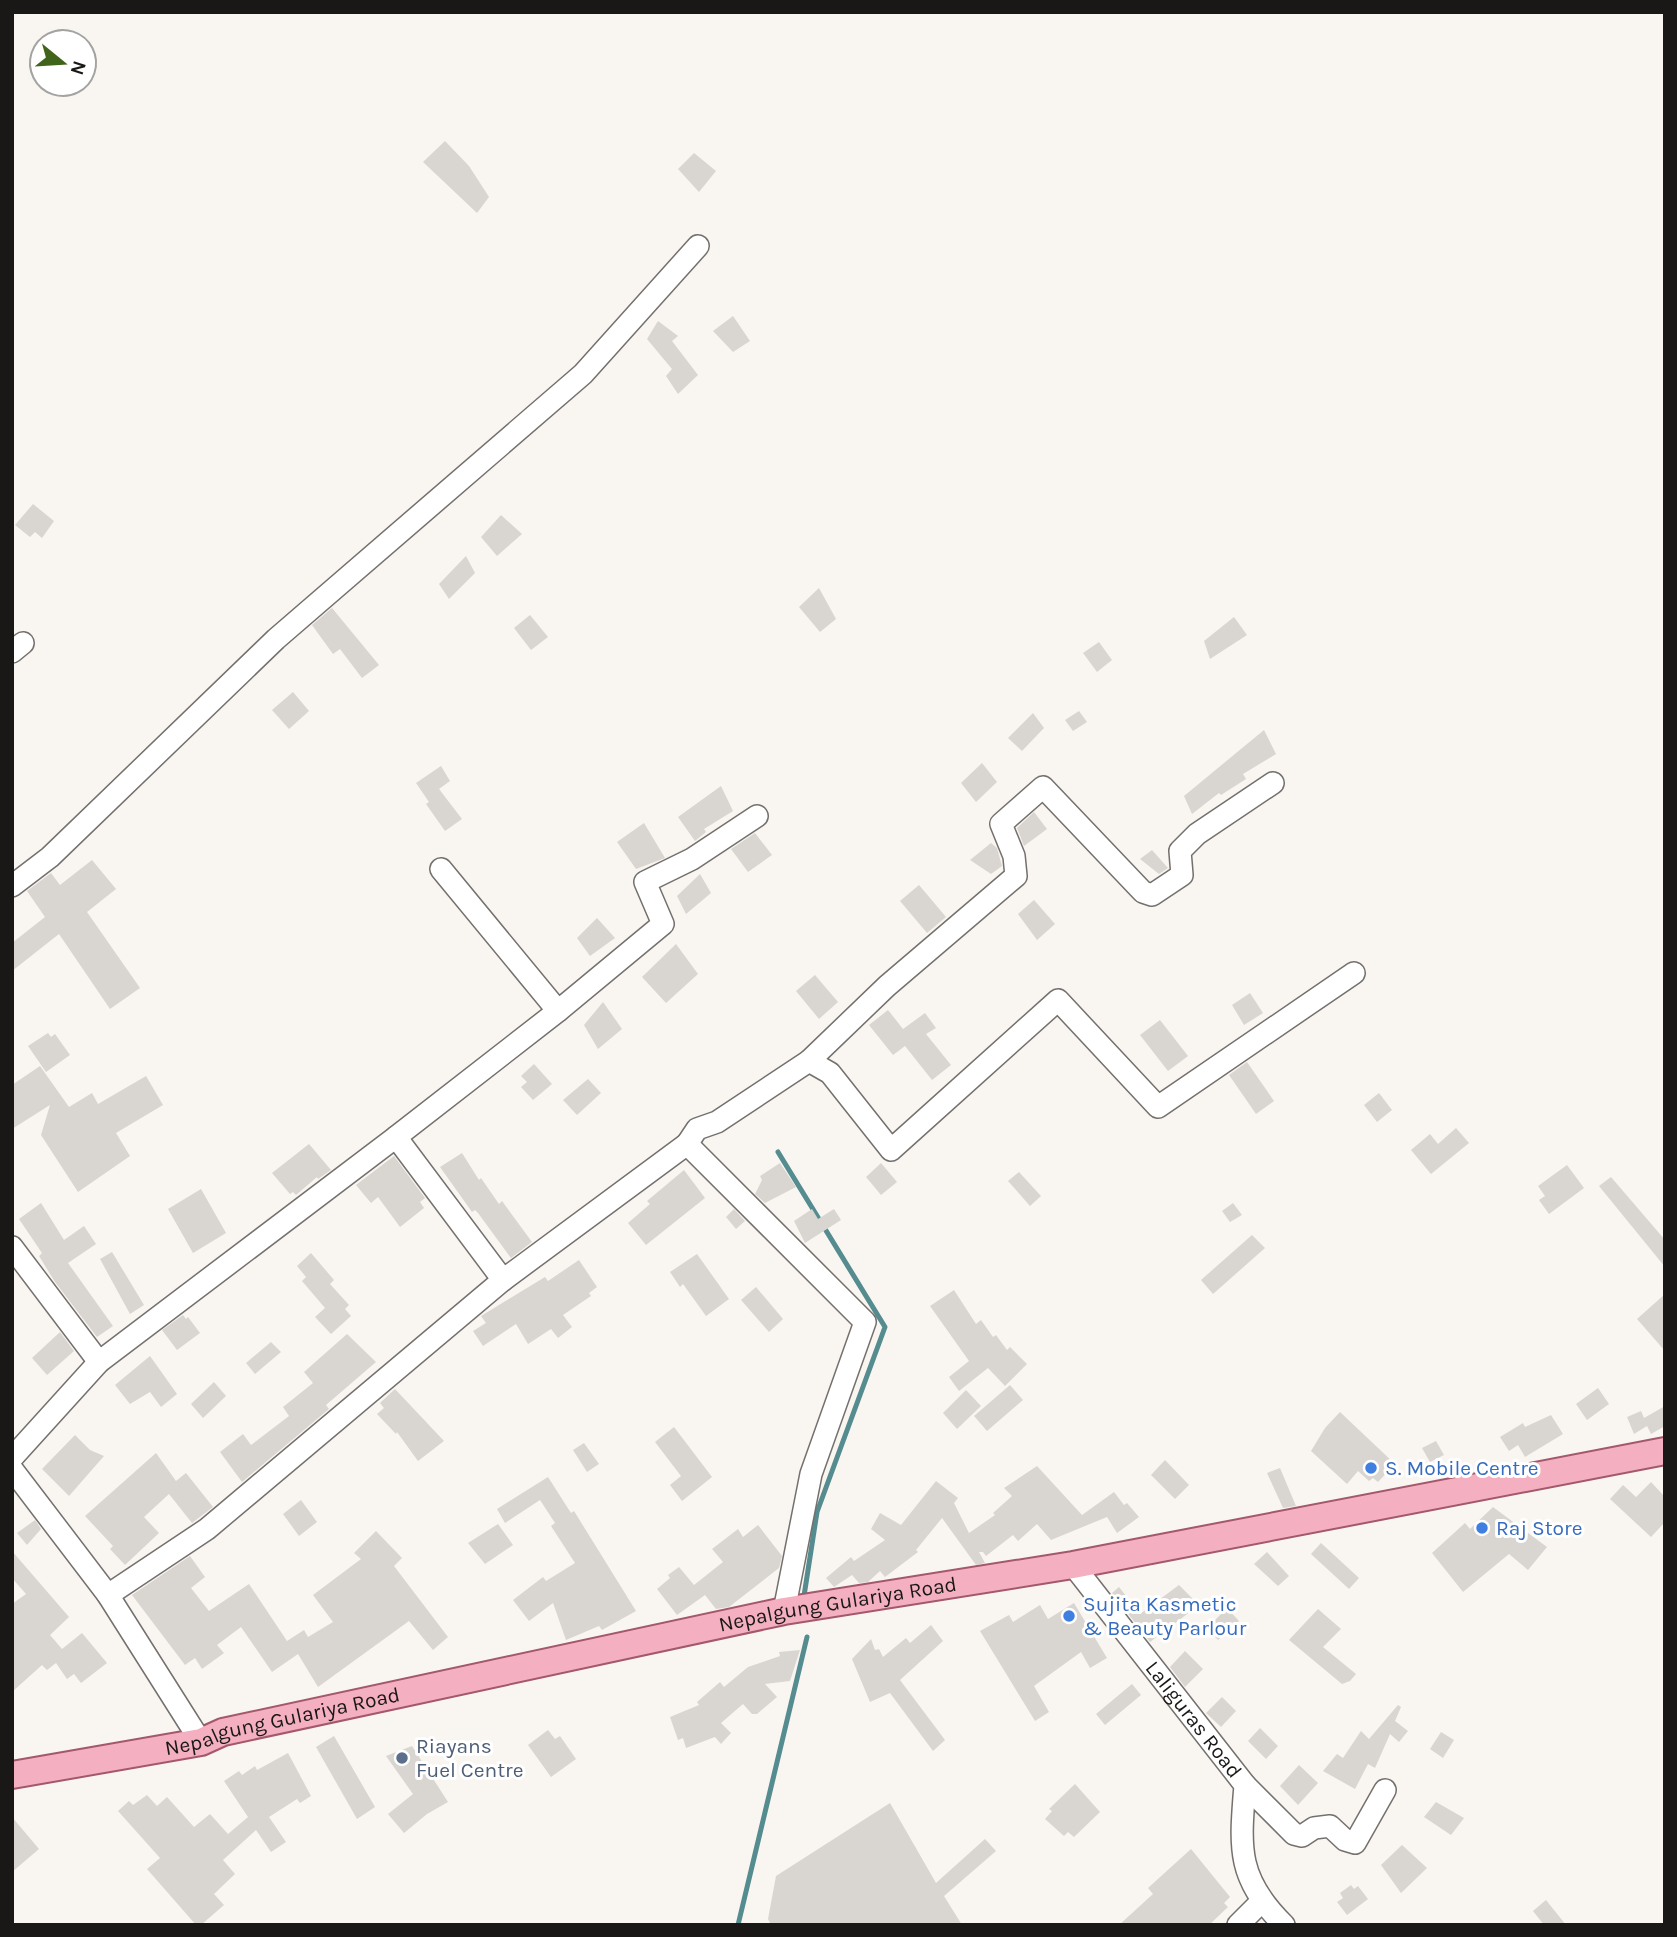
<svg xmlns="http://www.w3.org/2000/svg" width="1677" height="1937" viewBox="0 0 1677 1937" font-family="Karla,sans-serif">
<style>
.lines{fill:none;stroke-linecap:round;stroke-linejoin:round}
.stream{stroke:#548c8f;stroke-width:5}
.building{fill:#d9d6d2}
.minor-casing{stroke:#74706d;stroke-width:24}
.major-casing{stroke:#a3586b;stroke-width:30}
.minor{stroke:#fff;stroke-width:21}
.major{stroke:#f4b0c1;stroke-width:26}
.shop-dot{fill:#3f7fe0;stroke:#fff;stroke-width:2.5}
.service-dot{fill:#5c6f8a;stroke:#fff;stroke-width:2.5}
.labels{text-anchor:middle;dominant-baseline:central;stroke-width:6;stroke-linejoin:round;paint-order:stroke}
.shop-label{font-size:21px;fill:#366cbe;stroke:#fff;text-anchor:start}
.street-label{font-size:21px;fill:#1a1817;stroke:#fff}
.service-label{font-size:21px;fill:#4e5e75;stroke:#fff;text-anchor:start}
</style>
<rect width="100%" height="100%" fill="#f9f5f1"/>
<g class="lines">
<g class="stream">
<polyline points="778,1152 885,1327 817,1512 804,1596"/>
<polyline points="738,1925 807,1637"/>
</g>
</g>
<g class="building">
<polygon points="445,141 469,166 489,197 477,213 423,162"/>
<polygon points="694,153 716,171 699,192 678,169"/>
<polygon points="733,316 750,341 733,352 713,331"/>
<polygon points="658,321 678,336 672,341 698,375 678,394 666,376 672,369 647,339"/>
<polygon points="33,504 54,521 42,538 35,532 30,537 15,525"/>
<polygon points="501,515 522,534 497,556 481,537"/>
<polygon points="466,556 475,573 449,599 439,584"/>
<polygon points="819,588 836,619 820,632 799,607"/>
<polygon points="332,608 379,665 362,678 340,649 333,654 312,625"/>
<polygon points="530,615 548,637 531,650 514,628"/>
<polygon points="1234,617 1247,635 1210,659 1204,641"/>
<polygon points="1099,642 1112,660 1097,672 1083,653"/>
<polygon points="293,692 309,711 289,729 272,710"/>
<polygon points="1079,711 1087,722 1073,731 1065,720"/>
<polygon points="1033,713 1044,728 1022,751 1008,738"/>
<polygon points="1264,730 1276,754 1243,774 1246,779 1221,795 1219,793 1192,814 1184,796"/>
<polygon points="982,763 997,782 976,802 961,783"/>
<polygon points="441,766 450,781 439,789 462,819 445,831 426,804 429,802 416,783"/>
<polygon points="721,786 733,811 704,829 706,832 695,841 678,817"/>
<polygon points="1034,812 1047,829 1024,846 1017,828"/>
<polygon points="644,823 665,858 636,869 617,842"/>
<polygon points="755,833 772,855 748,872 731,849"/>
<polygon points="991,843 997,848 1002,866 991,874 970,860"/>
<polygon points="1152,850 1168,868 1159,874 1140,859"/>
<polygon points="92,860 116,889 87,912 140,988 110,1009 59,934 12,971 12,943 45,917 27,891 51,873 60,885"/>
<polygon points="700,874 711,893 686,914 677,896"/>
<polygon points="919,885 946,917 927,933 900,901"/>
<polygon points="1034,900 1055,924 1037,940 1018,914"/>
<polygon points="597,918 615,938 590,956 577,938"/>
<polygon points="676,944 698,974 666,1003 642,977"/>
<polygon points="815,975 838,1002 819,1019 796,991"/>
<polygon points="1250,993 1263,1013 1244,1025 1232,1005"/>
<polygon points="603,1002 622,1029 598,1049 584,1025"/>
<polygon points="888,1010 903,1029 925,1013 936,1028 926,1034 951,1065 932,1080 905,1046 893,1055 869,1025"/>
<polygon points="1160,1020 1188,1056 1168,1071 1140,1035"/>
<polygon points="48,1033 51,1037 55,1034 70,1055 46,1072 28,1046"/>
<polygon points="1247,1062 1274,1101 1256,1114 1229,1075"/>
<polygon points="534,1064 552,1084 533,1100 521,1087 527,1082 521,1076"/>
<polygon points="40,1066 69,1107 92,1093 98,1104 146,1076 163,1105 116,1133 130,1156 78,1192 41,1135 50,1105 12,1129 12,1085"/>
<polygon points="588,1079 601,1093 577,1115 563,1100"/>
<polygon points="1379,1093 1392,1110 1377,1122 1364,1105"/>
<polygon points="1456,1128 1469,1143 1431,1174 1411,1150 1430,1134 1438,1144"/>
<polygon points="309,1144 331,1170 318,1179 317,1177 296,1195 293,1192 290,1194 272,1173"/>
<polygon points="462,1153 479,1180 481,1178 499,1204 502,1201 532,1242 511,1258 478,1213 475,1210 472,1212 440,1167"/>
<polygon points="394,1156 425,1198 420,1202 424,1208 400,1227 378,1197 371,1203 356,1185"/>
<polygon points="780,1163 796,1187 765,1203 755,1194 762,1180 760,1176"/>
<polygon points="881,1163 897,1182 881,1195 866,1177"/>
<polygon points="1567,1165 1584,1188 1549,1214 1539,1200 1545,1196 1538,1186"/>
<polygon points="684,1170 705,1198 646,1245 628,1223 650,1204 647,1201"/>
<polygon points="1019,1172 1041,1196 1030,1206 1008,1181"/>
<polygon points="1611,1177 1665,1240 1665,1267 1599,1186"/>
<polygon points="201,1189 226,1233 193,1253 168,1209"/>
<polygon points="41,1203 64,1240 84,1226 96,1244 68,1263 113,1326 97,1337 55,1282 39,1256 42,1253 19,1219"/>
<polygon points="1233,1203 1242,1215 1230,1222 1222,1211"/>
<polygon points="734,1209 745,1221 736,1229 726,1217"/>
<polygon points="812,1209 818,1219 834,1209 841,1220 805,1243 794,1221"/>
<polygon points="1252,1235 1265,1248 1213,1294 1201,1280"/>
<polygon points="112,1252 144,1305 130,1314 100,1259"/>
<polygon points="311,1253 334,1280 330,1284 349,1305 345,1309 351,1316 331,1334 315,1317 325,1308 302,1281 306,1277 297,1266"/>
<polygon points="697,1254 729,1299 706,1316 683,1284 680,1287 670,1272"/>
<polygon points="579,1260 597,1287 589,1293 591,1296 563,1315 572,1327 558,1338 551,1329 528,1344 516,1324 483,1346 473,1331 486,1323 481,1316 545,1277 548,1281"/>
<polygon points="756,1287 783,1319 769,1332 741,1300"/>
<polygon points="954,1290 976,1324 981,1320 993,1337 996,1335 1007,1350 1010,1347 1027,1364 1005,1386 988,1368 959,1391 949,1377 969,1361 930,1306"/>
<polygon points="1665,1294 1665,1351 1637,1319"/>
<polygon points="183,1315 186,1319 188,1317 200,1333 177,1350 162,1330"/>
<polygon points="60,1332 74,1351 47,1375 32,1358"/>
<polygon points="347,1334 376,1362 326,1405 329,1409 242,1482 220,1452 243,1434 251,1445 289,1416 283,1407 313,1383 304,1372"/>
<polygon points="271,1342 281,1352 255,1374 246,1363"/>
<polygon points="150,1356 177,1394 161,1407 150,1392 130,1404 115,1385"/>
<polygon points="214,1382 226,1396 203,1418 191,1404"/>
<polygon points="1010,1385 1023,1400 987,1431 974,1416"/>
<polygon points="1598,1388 1609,1404 1587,1420 1576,1404"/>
<polygon points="395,1389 444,1441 418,1461 397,1432 396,1434 377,1414 384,1408 380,1403"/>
<polygon points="966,1390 981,1406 957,1429 943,1413"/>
<polygon points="1665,1406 1665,1426 1651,1434 1647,1426 1634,1434 1627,1417 1641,1411 1644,1418"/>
<polygon points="1340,1412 1395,1464 1378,1482 1373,1478 1369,1481 1358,1471 1347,1484 1311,1451 1325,1428"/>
<polygon points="1551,1415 1563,1434 1525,1457 1518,1445 1509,1451 1500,1437 1523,1423 1525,1427"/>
<polygon points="674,1427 712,1477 682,1501 670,1485 681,1476 655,1442"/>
<polygon points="75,1435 90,1450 104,1456 69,1496 42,1469"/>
<polygon points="1436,1441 1444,1455 1430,1462 1422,1448"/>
<polygon points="584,1443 599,1464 587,1472 573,1450"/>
<polygon points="156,1453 176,1481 186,1473 213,1507 192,1523 169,1494 144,1517 159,1533 125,1565 110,1549 113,1546 85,1516"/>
<polygon points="1165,1460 1189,1485 1175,1499 1151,1475"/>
<polygon points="1037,1466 1082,1515 1114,1492 1124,1505 1127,1503 1139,1517 1117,1533 1107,1517 1051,1540 1037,1524 1018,1541 1013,1535 986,1556 983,1552 979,1552 985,1563 976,1565 942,1518 916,1550 918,1552 885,1577 880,1571 868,1582 859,1583 852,1575 834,1587 826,1578 851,1557 854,1561 885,1540 871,1529 880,1513 901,1525 936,1481 958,1498 954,1503 969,1533 995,1515 993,1513 1012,1496 1004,1488"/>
<polygon points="1280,1468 1296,1506 1283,1508 1267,1473"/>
<polygon points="548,1477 571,1513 574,1511 636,1611 602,1630 599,1626 566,1640 553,1603 529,1621 513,1600 543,1577 546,1581 575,1563 551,1526 555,1523 540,1500 505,1523 497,1509"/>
<polygon points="1651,1482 1665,1497 1665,1522 1651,1537 1610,1499 1623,1485 1636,1497"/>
<polygon points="301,1500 317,1522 299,1536 283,1514"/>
<polygon points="1493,1507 1547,1547 1528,1570 1509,1554 1463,1592 1432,1553 1465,1523 1470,1529"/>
<polygon points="35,1520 41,1529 27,1545 17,1533"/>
<polygon points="498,1524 513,1545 485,1564 468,1543"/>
<polygon points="758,1525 782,1556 779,1568 729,1607 716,1609 705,1595 677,1615 657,1589 670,1578 668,1575 679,1567 694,1585 723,1562 712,1549 738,1529 743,1537"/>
<polygon points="376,1531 402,1558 394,1566 448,1637 433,1650 409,1621 318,1687 298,1654 272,1672 241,1627 217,1645 224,1653 202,1669 195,1658 185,1665 132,1595 190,1556 205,1577 191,1588 209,1611 249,1584 287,1641 304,1630 308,1637 333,1622 313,1595 361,1559 354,1553"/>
<polygon points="1321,1543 1359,1578 1349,1589 1311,1554"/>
<polygon points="12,1551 69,1617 50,1635 62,1649 82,1633 107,1663 81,1683 74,1674 67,1679 56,1663 47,1670 42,1665 12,1692 12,1604 26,1594 12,1578"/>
<polygon points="1267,1552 1289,1576 1278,1586 1254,1564"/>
<polygon points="1179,1585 1199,1605 1150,1642 1112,1593 1119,1587 1140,1614"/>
<polygon points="1074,1603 1107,1658 1090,1668 1081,1652 1034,1686 1049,1712 1035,1721 980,1631 1009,1615 1013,1622 1040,1605 1048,1619"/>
<polygon points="1227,1608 1239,1621 1218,1640 1207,1628"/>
<polygon points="1318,1609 1341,1629 1323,1647 1356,1674 1350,1681 1342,1684 1289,1640"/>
<polygon points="931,1625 943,1641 900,1680 945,1740 933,1751 890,1693 870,1702 852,1659 871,1639 875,1650 879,1649 883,1657 906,1638 910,1643"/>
<polygon points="800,1650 790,1681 765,1684 777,1697 757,1714 752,1714 743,1704 721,1723 731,1733 721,1744 715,1737 686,1748 683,1738 678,1740 670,1717 699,1705 697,1702 720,1682 724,1687 748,1667 780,1656 779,1652"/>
<polygon points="1185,1651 1203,1669 1185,1687 1170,1667"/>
<polygon points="1132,1684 1141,1695 1105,1725 1096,1714"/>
<polygon points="1222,1697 1236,1711 1221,1727 1206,1713"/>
<polygon points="1398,1705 1401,1707 1395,1721 1408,1731 1399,1742 1390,1734 1375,1768 1368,1764 1355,1789 1323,1771 1337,1754 1343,1758 1361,1731 1369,1739"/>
<polygon points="1260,1728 1278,1746 1266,1759 1248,1741"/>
<polygon points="548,1730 555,1739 560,1736 576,1759 551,1777 528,1745"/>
<polygon points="1441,1732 1454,1740 1443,1758 1430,1749"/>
<polygon points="334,1736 375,1807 357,1819 316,1747"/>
<polygon points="412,1746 448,1802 427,1814 404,1833 388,1814 413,1794 386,1756"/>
<polygon points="288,1753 311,1796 300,1803 297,1799 269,1817 286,1842 271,1852 256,1830 223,1860 235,1874 214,1894 224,1905 201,1925 196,1925 147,1869 160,1858 118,1811 129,1801 133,1805 147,1795 157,1806 167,1797 194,1827 210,1814 228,1834 248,1817 224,1781 239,1771 242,1775 255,1766 257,1770"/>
<polygon points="1299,1765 1318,1783 1298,1805 1280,1786"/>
<polygon points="1075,1784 1100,1812 1074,1837 1068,1832 1064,1836 1045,1819 1052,1811 1049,1809"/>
<polygon points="1436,1802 1464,1818 1451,1835 1424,1817"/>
<polygon points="890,1803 936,1883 985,1839 996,1851 944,1896 962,1925 771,1925 768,1919 776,1876"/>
<polygon points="12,1817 39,1849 12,1872"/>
<polygon points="1402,1845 1427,1868 1401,1893 1381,1865"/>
<polygon points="1191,1849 1230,1897 1224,1903 1228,1907 1209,1925 1119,1925 1153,1894 1148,1888"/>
<polygon points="1351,1885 1354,1889 1358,1886 1368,1899 1347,1915 1337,1902 1343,1898 1340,1893"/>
<polygon points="1546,1900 1566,1925 1544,1925 1533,1911"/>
</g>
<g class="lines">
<g class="minor-casing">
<g id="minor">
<polyline points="12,652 23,643"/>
<polyline points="441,869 558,1011"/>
<polyline points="12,886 50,857 276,639 583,374 698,246"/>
<polyline points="809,1061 830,1073 891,1150 1058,1000 1158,1107 1354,973"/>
<polyline points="396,1137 558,1011 663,924 645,882 692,859 757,816"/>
<polyline points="687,1144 697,1129 717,1122 809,1061 887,986 1016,876 1014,856 1001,824 1043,787 1143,892 1152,895 1182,875 1180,851 1197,834 1273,783"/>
<polyline points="12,1247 99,1362"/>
<polyline points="12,1458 99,1362 396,1137 503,1280 687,1144 865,1322 811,1474 784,1611"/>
<polyline points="12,1469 108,1595 201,1742"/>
<path id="s1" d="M1073,1565l172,220c-5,62 -9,93 39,140"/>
<polyline points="108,1595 207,1529 503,1280"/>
<polyline points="1245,1785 1294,1834 1302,1836 1314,1828 1330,1826 1345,1840 1355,1843 1385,1790"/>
<polyline points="1238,1925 1261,1902"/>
</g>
</g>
<g class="major-casing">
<g id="major">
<path id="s2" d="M12,1775l189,-33 22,-10 561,-121 289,-46 592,-114"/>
</g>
</g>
<use href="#minor" class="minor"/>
<use href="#major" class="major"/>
</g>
<g class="shop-dot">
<circle cx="1371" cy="1468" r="7"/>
<circle cx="1482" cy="1528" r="7"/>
<circle cx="1069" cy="1616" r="7"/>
</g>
<circle class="service-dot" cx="402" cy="1758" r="7"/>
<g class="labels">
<g class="shop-label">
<text x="1385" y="1468">S. Mobile Centre</text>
<text x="1496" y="1528">Raj Store</text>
<text x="1083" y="1604">Sujita Kasmetic<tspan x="1083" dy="24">&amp; Beauty Parlour</tspan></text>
</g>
<g class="street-label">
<text stroke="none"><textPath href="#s2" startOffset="844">Nepalgung Gulariya Road</textPath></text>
<text stroke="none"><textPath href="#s1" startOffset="196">Laliguras Road</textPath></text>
<text stroke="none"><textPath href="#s2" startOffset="276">Nepalgung Gulariya Road</textPath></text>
</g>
<g class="service-label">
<text x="416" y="1746">Riayans<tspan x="416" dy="24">Fuel Centre</tspan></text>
</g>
</g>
<rect width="1677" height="1937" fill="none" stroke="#1a1817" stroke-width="28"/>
<g transform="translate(63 63) rotate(108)"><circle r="33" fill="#ffffff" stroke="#a3a3a2" stroke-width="2"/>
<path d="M0-5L12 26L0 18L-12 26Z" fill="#41641c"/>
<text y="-10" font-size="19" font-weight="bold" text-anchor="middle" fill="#1a1817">N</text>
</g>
</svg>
